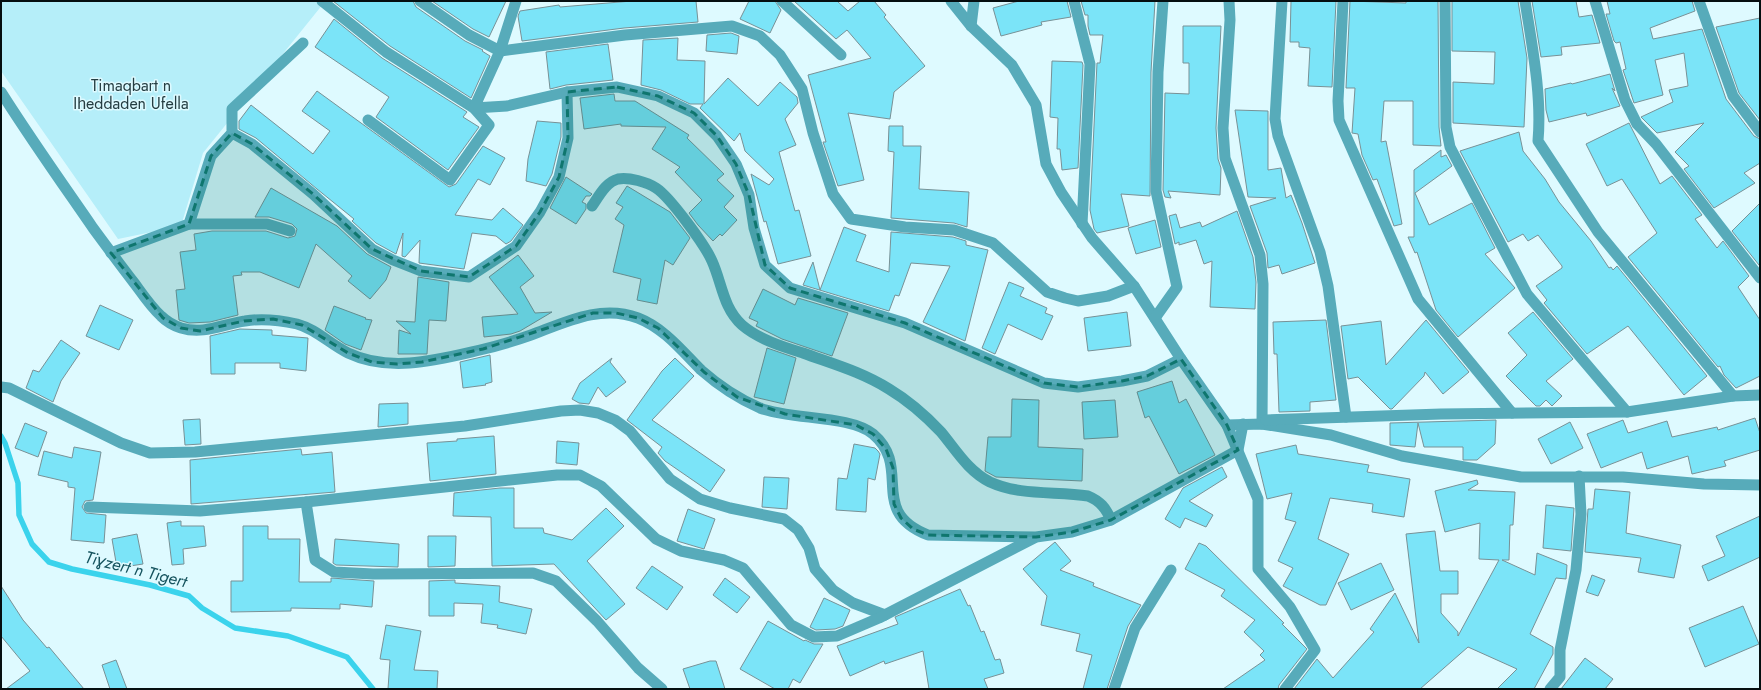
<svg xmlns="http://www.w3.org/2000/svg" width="1761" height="690" viewBox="0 0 1761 690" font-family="Jost,sans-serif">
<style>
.green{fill:#b5eef9}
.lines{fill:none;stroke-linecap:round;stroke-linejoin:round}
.stream{stroke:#3bd3ec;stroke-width:5.5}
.building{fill:#7be4f8;stroke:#789196}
.minor{stroke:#57abba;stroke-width:11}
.marked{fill:#0f766e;fill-opacity:0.2;stroke:#0f766e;stroke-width:3;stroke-dasharray:8 5;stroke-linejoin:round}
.labels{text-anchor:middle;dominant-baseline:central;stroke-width:3;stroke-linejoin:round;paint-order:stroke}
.park-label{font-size:16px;fill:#243d42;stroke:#defaff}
.water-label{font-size:17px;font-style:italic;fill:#15535e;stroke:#defaff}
</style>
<rect width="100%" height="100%" fill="#defaff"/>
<polygon class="green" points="1,1 319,1 323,4 203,153 181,226 118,239 1,71"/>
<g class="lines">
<polyline class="stream" points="1,436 5,443 18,483 19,515 32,544 49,562 72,569 150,585 189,596 202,608 235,628 288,636 347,657 373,689"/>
</g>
<g class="building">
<polygon points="333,1 413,1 416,7 465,41 483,50 482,51 490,56 471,98 390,46"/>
<polygon points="432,1 506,1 489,37 473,29"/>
<polygon points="632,1 696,1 698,22 624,28 522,41 518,16 520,11 559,5 560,7"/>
<polygon points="749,1 775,1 781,10 770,33 740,19"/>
<polygon points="794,1 837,1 848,11 860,1 874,1 886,15 884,17 925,66 894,92 890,119 848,113 864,180 838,186 823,142 826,142 808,75 871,58 847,30 836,39"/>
<polygon points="1019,1 1067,1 1071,17 1041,22 1042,25 1001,36 993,8"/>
<polygon points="1081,1 1155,1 1151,72 1150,196 1121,194 1129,226 1097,233 1094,229 1090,210 1097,63 1100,63 1103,35 1090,35 1088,26 1088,15 1085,15"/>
<polygon points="1291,1 1336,1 1332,87 1308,86 1310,48 1299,47 1299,42 1290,42"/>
<polygon points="1350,1 1406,3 1406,1 1438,1 1439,127 1441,146 1413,145 1413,101 1384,101 1381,142 1386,141 1402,224 1394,226 1377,179 1373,180 1362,155 1358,134 1352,133 1355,88 1346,88"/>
<polygon points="1452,1 1518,1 1527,58 1524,127 1453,123 1453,82 1494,84 1495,52 1452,51"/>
<polygon points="1532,1 1576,1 1579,17 1592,15 1600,43 1561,47 1562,55 1541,57"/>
<polygon points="1607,1 1692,1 1695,11 1650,28 1653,39 1702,29 1726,99 1754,136 1760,139 1760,163 1744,173 1755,183 1714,208 1684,169 1689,166 1675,152 1704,123 1657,133 1641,117 1673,102 1669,90 1688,86 1684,53 1655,60 1663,95 1634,103 1623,70 1626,69 1620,42 1616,43 1614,41 1606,14 1610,14"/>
<polygon points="1760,18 1760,120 1739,93 1716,27"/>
<polygon points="334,19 382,58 467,112 463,117 479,127 448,170 376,117 389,97 315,47"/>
<polygon points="1183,26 1221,26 1216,128 1218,159 1221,168 1220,195 1168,191 1171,198 1165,197 1163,190 1165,93 1189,94 1189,63 1183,63"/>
<polygon points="731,33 739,36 737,54 706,51 707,35"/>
<polygon points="678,38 677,60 705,61 704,104 728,78 758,106 780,82 797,97 798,103 785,119 796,145 779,152 795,211 799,210 811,256 778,264 766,221 764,222 751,174 769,185 774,179 745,151 740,133 734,141 700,108 703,104 690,104 661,90 641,85 643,40"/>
<polygon points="608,44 613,80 566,85 550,89 546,52"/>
<polygon points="1052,61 1082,62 1083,65 1078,168 1062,170 1060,149 1057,149 1058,118 1050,117"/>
<polygon points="1610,74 1615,91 1612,88 1620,106 1587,116 1586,113 1549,122 1546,110 1545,89 1571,83 1572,84"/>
<polygon points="317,91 449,187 456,184 483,146 505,158 490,185 478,179 455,215 492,220 503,208 523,225 511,241 506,244 496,236 472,233 464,269 419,263 420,240 405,257 402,256 403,233 396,254 376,243 352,221 354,219 317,189 256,138 239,129 239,121 251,105 313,154 330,131 302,111"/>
<polygon points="614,94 615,101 635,101 689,135 687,138 724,174 717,180 734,196 724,207 737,220 722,236 720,234 713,241 698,225 689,213 702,200 675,172 680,167 652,149 666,127 621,126 621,124 584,129 580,98"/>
<polygon points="1235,110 1268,111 1268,170 1281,168 1286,198 1291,195 1302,223 1315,263 1282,274 1279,265 1268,268 1267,253 1250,206 1276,198 1248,197"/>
<polygon points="537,121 561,123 561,137 552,174 546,186 526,181 528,159"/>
<polygon points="1629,123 1660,184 1672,176 1702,215 1695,219 1717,248 1723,241 1749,276 1738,287 1760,320 1760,376 1736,388 1724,375 1720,366 1718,367 1628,257 1657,233 1622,179 1607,186 1586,144"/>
<polygon points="889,126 903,126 903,146 921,146 919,189 969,192 967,227 954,223 891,218 894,152 888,151"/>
<polygon points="1519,132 1523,151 1545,179 1559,202 1591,241 1609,268 1611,267 1613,270 1617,266 1707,376 1684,395 1628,326 1587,354 1544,303 1547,300 1536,286 1562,268 1562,266 1538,235 1528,241 1523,234 1508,242 1460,151"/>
<polygon points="1441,150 1441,157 1446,155 1452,166 1415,193 1429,225 1472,203 1495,248 1485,254 1515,288 1458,337 1436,310 1417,252 1415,253 1408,237 1414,237 1414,170"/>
<polygon points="566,177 592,194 590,196 586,196 582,202 586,204 586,209 576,224 550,208"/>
<polygon points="627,186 670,212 690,238 673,265 665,260 657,304 637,300 641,279 613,272 624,225 615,219 623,207 616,203"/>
<polygon points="271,188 337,226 367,254 391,267 386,280 370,299 348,281 352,276 316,244 299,288 260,272 241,272 242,275 233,276 238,315 210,322 189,323 179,320 176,290 185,289 180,252 196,250 194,234 212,231 266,231 288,238 295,236 297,229 292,224 269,217 255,217"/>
<polygon points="1760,203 1760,265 1759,265 1732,231"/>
<polygon points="1237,211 1253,257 1256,282 1255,309 1210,307 1212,261 1204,264 1196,240 1179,245 1179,242 1175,244 1169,216 1176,214 1180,228 1200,222 1202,227"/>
<polygon points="1155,220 1161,247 1136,254 1128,228"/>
<polygon points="844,227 866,235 856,261 889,272 891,232 953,237 966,241 966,245 988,250 965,341 923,322 950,266 911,263 899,296 895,295 889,311 803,285 813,262 820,290"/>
<polygon points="518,255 534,276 520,287 535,313 552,312 520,331 511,334 484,337 482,317 518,314 489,277"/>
<polygon points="418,277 449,282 446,321 429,320 427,354 398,354 399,330 411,334 396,321 415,322"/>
<polygon points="1009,282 1024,288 1020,296 1047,308 1045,313 1053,316 1042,340 1008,324 995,354 982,348"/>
<polygon points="763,289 795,305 798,298 848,313 832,356 782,339 756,326 758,322 749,318"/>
<polygon points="100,305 133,320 119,350 86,336"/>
<polygon points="334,306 366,318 365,319 372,320 361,350 345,344 325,330"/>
<polygon points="1127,312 1131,346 1088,351 1084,318"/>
<polygon points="1533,312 1573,359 1546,381 1562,396 1552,406 1546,400 1540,406 1536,406 1506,376 1527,355 1508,333"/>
<polygon points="1326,320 1336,400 1310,402 1310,411 1279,412 1277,354 1274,354 1273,322"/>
<polygon points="1426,320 1469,372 1443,394 1425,372 1424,376 1392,409 1390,409 1358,377 1348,379 1341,326 1381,321 1386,365"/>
<polygon points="240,329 272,330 272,335 308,338 306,371 280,368 280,363 235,363 235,374 211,374 210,336"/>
<polygon points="61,340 80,353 61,381 53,402 26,388 33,370 39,372"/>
<polygon points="767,348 796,358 784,404 754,397"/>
<polygon points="490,355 492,382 485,384 486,385 463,388 460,362"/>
<polygon points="612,358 610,362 626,382 606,397 598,387 589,404 579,403 572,399 580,383"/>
<polygon points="675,358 694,376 652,420 725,470 710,492 665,461 658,453 662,447 627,420 662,371"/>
<polygon points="1172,381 1179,403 1186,399 1215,455 1179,474 1149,416 1145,418 1137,392"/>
<polygon points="1012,399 1039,400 1038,447 1083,449 1082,481 996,477 985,471 988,437 1011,437"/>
<polygon points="1115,400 1118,437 1084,439 1082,402"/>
<polygon points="408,403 408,424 378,427 379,404"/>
<polygon points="1755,418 1760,433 1760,450 1724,461 1726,466 1692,474 1688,456 1647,469 1642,452 1601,468 1587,434 1623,420 1628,433 1667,421 1672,437 1717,427 1718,430"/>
<polygon points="200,419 201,444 185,445 183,420"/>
<polygon points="1496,420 1495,444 1477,460 1463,460 1463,447 1424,447 1418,423 1415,447 1390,445 1390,423"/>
<polygon points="1570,422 1583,448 1551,464 1538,439"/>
<polygon points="25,423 47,432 38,457 15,448"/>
<polygon points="494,436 496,474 430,481 427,443 457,441 457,439"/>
<polygon points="557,441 579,443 577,465 556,463"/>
<polygon points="854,444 875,448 878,451 880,454 875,480 868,478 866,512 836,510 838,478 847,479"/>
<polygon points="1296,445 1298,454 1369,465 1367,472 1410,479 1404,517 1372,512 1373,504 1330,498 1318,539 1349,554 1326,605 1320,605 1283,586 1293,568 1278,561 1296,522 1285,519 1292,493 1267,499 1256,454"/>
<polygon points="74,447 101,452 93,500 85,501 82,507 86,513 106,515 104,543 71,540 75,488 68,487 68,482 38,475 44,451 72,458"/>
<polygon points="301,449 302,455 332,452 335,492 191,504 190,460"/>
<polygon points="1222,467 1227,477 1189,501 1213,515 1206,527 1185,518 1180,528 1165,519 1183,488"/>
<polygon points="764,477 789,478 787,509 762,507"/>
<polygon points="1477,480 1478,484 1468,490 1515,492 1513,525 1510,525 1509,560 1502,560 1535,575 1537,553 1567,565 1566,579 1556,578 1530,634 1553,647 1553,654 1534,689 1497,689 1517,669 1468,647 1420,689 1294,689 1317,659 1333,678 1374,632 1370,629 1395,593 1419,643 1406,534 1435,531 1440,571 1458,571 1458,594 1441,594 1441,613 1458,632 1458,636 1499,560 1479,559 1480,523 1445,532 1435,491"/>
<polygon points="500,488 514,488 514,528 543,528 544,533 572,540 606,508 624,526 587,561 625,604 606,620 554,564 492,566 491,517 453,516 454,493"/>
<polygon points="1595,489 1630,492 1626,533 1681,545 1674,578 1638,572 1641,558 1585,552 1588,509 1593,509"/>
<polygon points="1546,505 1574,508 1571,551 1543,548"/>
<polygon points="688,509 715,519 704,549 677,541"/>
<polygon points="1760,516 1760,557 1708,581 1702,566 1725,556 1716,536"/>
<polygon points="181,521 181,526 204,526 206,546 183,549 184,564 172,565 167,523"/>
<polygon points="243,526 268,526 268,539 300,539 299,582 331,582 331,578 374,581 372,607 340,604 340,609 291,608 291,611 231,612 231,581 243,581"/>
<polygon points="137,534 143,564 117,568 112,539"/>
<polygon points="428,536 456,536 455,566 428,567"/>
<polygon points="335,539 399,544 398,567 336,565 333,563"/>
<polygon points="1055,542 1071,561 1060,570 1094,583 1093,586 1141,605 1128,626 1107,689 1083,689 1092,655 1076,651 1080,634 1041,625 1047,596 1023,569"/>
<polygon points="1199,543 1206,546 1284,623 1282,624 1307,649 1279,685 1278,689 1223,689 1265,660 1260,655 1264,651 1244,632 1255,620 1221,596 1225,590 1185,569"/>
<polygon points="1381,563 1394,590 1351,610 1338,583"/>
<polygon points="652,566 683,587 667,610 636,588"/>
<polygon points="1592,575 1605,580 1598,596 1586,592"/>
<polygon points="725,578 750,597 737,613 713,595"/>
<polygon points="455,580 455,583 500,586 499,602 532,609 526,634 497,628 498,625 481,623 483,604 454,603 454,616 429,616 429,581"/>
<polygon points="1,586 23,620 47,648 49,647 84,689 6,689 30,671 1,636"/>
<polygon points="960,589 968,606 970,605 981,632 984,631 995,660 1000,659 1004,673 984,679 988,689 929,689 923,651 885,664 884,661 850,676 837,646 898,624 895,617"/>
<polygon points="824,598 850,610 843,626 835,629 816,630 810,627"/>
<polygon points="1743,606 1759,644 1705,667 1689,628"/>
<polygon points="768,621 804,641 805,640 814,644 823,644 800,683 793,679 788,689 775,689 740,669"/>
<polygon points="386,625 421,631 414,670 438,671 437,689 388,689 390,660 380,659"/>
<polygon points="1585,658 1613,679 1605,689 1561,689"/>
<polygon points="116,660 127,689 110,689 102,665"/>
<polygon points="710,661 716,661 725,689 690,689 683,669"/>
</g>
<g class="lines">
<g class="minor">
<polyline points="322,1 386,52 474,108 489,125 450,180 368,120"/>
<polyline points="420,1 469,35 500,51 625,35 732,26 760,36 780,55 802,89 813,133 833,194 851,219 905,227 954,230 993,243 1047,292 1065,298 1078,301 1108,296 1134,286"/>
<polyline points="516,1 500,51 474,108 507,106 567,92 617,87 658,96 694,113 717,136 736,164 749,195 754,228 765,265 790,288 905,323 1044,383 1078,387 1122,381 1147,376 1181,359"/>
<polyline points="782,1 841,55"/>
<polyline points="951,1 971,26 1012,65 1036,105 1046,164 1061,192 1092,238 1134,286 1181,359 1227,425 1262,424 1331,435 1402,456 1521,477 1623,477 1704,484 1760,485"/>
<polyline points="1074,1 1090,64 1082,224"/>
<polyline points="1229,1 1230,20 1223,128 1225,158 1260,255 1263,284 1262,424"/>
<polyline points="1282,1 1275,119 1278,136 1320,252 1328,286 1346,417"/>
<polyline points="1343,1 1338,101 1339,120 1418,299 1512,413"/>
<polyline points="1445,1 1446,127 1450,147 1527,294 1627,412"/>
<path d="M1525,1c7,45 17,94 13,140l60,91 135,164"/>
<polyline points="1595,1 1625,100 1637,124 1656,144 1760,278"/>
<polyline points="1699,1 1733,96 1760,132"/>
<polyline points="971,26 974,1"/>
<path d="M1,92c29,46 61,91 92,136 14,19 28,38 42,56 8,11 16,23 26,32 5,5 14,10 20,12 23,7 42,-4 64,-7 18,-3 34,-1 52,3 19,5 34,21 51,29 42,20 89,7 132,-3 17,-4 34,-9 51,-15 35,-13 70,-31 107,-17 26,10 44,33 63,52 17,15 38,29 59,38 31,12 90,7 113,26 40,34 -6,77 55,101l108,2 36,-5 39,-12 127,-70 5,-26"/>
<polyline points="232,133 252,144 313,194 372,249 393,260 421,271 469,277 516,246 540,212 559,177 568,138 567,92"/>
<path d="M592,206c7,-10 14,-24 26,-27 11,-2 29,3 38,9 14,9 49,57 56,73 10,22 11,47 30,64 16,14 41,22 61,28 30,11 59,19 86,36 20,12 36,26 52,43 15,18 27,39 49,50 30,14 66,9 98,14 12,5 18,12 23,24"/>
<polyline points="189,224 267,224 290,231"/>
<polyline points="111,253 189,224 211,156 232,133 232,109 303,43"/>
<polyline points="1155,318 1177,287 1156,191 1158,72 1163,1"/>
<polyline points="1,387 9,388 121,443 150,453 195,452 465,426 561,411 580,410 598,413 615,420 630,431 670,479 700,499 730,508 784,519 798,530 809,548 815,569 833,590 853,603 885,615"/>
<polyline points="1266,420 1441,414 1627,412 1733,396 1760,395"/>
<polyline points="1227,425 1258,499 1258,569 1290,607 1315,650 1285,689"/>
<polyline points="306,502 315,560 334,572 373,574 533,573 556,581 597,621 638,668 662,689"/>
<polyline points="89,507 200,511 306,502 557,475 580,475 601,486 656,539 681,551 724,560 743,568 791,625 814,637 837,636 879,618 1034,538"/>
<polyline points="1114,689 1135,628 1171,570"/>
<polyline points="1550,689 1560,677 1560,650 1576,570 1581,514 1579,476"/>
</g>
</g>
<path class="marked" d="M617,87l41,9 36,17 23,23 19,28 13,31 16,70 25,23 115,35 139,60 34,4 44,-6 25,-5 34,-17 46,66 11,25 -127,70 -39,12 -36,5 -108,-2 -15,-6 -12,-11 -7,-14 -1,-36 -7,-19 -13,-15 -17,-9 -71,-11 -48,-17 -33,-25 -46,-44 -20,-10 -22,-5h-23l-110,36 -61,13 -25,2 -25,-2 -24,-9 -46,-28 -29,-6 -29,2 -44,10 -19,-3 -18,-10 -52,-65 78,-29 22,-68 21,-23 20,11 61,50 59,55 49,22 48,6 47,-31 24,-34 19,-35 9,-39 -1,-46z"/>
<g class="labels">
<g class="park-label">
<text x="131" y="85">Timaqbart n<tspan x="131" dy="18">Iḥeddaden Ufella</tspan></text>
</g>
<g class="water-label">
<text transform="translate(136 569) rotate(14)">Tiɣzert n Tigert</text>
</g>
</g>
<rect width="1761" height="690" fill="none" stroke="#050e10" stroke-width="4"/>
</svg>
